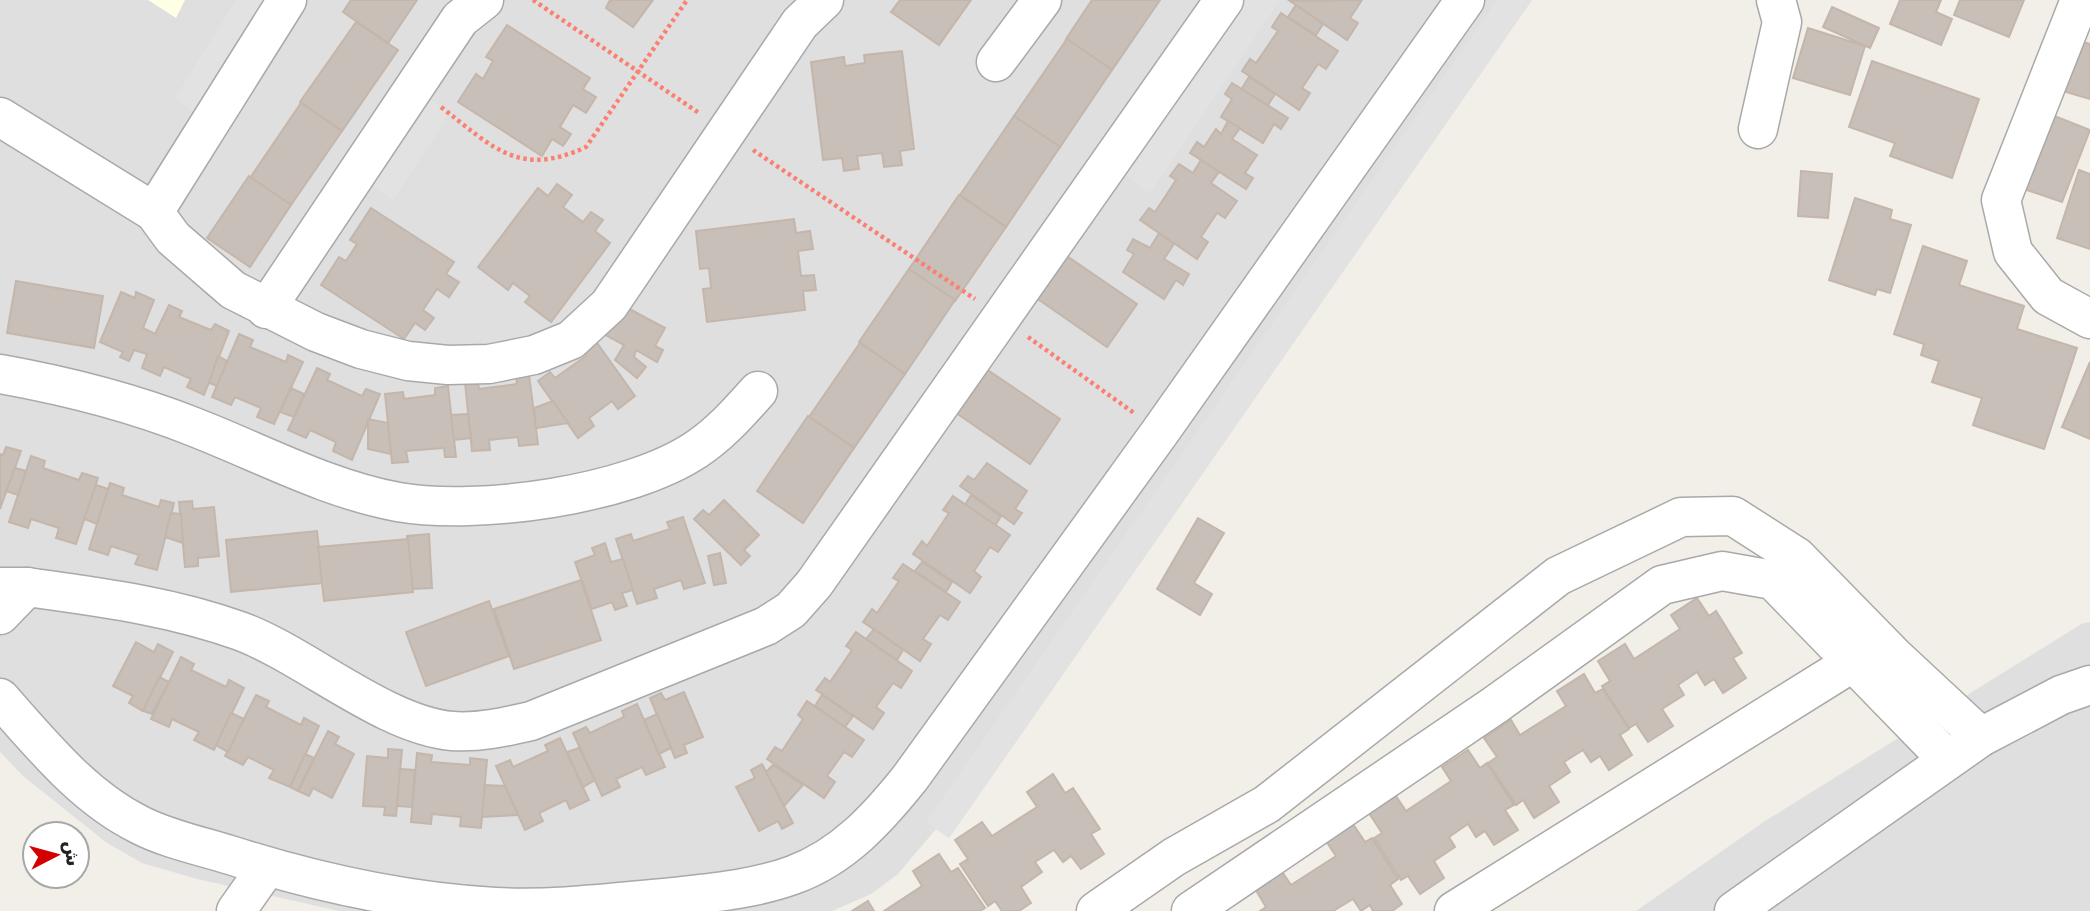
<svg xmlns="http://www.w3.org/2000/svg" width="2090" height="911" viewBox="0 0 2090 911" font-family="'DejaVu Sans',Cairo,sans-serif">
<style>
.residential{fill:#e0dfdf}
.education{fill:#ffffe5}
.parking{fill:#e2e2e2}
.building{fill:#c7bfb8;stroke:#c4b6ab;stroke-width:2}
.lines{fill:none;stroke-linecap:round;stroke-linejoin:round}
.minor-casing{stroke:#a9a9a9;stroke-width:41}
.path{stroke:#fa8072;stroke-width:4.5;stroke-dasharray:3.5 3.5;stroke-linecap:butt}
.minor{stroke:#fff;stroke-width:38}
</style>
<rect width="100%" height="100%" fill="#f2efe9"/>
<g class="residential">
<polygon points="0,0 1532,0 949,838 936,829 898,874 871,894 832,911 339,911 197,879 142,863 107,843 23,776 0,752"/>
<polygon points="2090,622 2090,911 1636,911 1765,821 2083,623"/>
</g>
<polygon class="education" points="148,0 185,0 176,18"/>
<g class="parking">
<polygon points="236,0 278,0 203,119 175,98"/>
<polygon points="1243,0 1280,0 1150,193 1125,175"/>
<polygon points="1497,0 1532,0 949,838 926,822"/>
<polygon points="431,99 450,114 393,200 371,185"/>
</g>
<g class="building">
<polygon points="351,0 417,0 388,43 343,12"/>
<polygon points="610,0 653,0 633,27 606,8"/>
<polygon points="900,0 971,0 939,45 891,12"/>
<polygon points="1092,0 1160,0 1112,70 1066,39"/>
<polygon points="1362,0 1350,18 1358,23 1347,40 1290,1"/>
<polygon points="1900,0 1941,0 1936,12 1952,19 1941,45 1890,24"/>
<polygon points="1960,0 2024,0 2009,37 1954,15"/>
<polygon points="1296,5 1323,24 1316,35 1288,17"/>
<polygon points="1832,7 1879,28 1870,48 1823,27"/>
<polygon points="1281,13 1338,51 1326,69 1318,64 1302,88 1310,93 1299,110 1242,71 1250,59 1256,63 1278,31 1272,27"/>
<polygon points="356,22 398,50 342,131 300,102"/>
<polygon points="507,25 590,78 583,89 596,97 586,113 573,105 560,127 571,134 563,146 552,139 542,156 458,102 476,74 483,79 493,61 486,57"/>
<polygon points="1808,28 1865,46 1850,95 1793,78"/>
<polygon points="2071,38 2090,44 2090,99 2056,89"/>
<polygon points="1067,39 1112,70 1060,147 1014,116"/>
<polygon points="902,51 914,149 900,151 902,165 884,167 882,153 857,156 859,169 844,171 842,158 823,160 811,62 844,57 845,66 865,63 864,55"/>
<polygon points="1872,61 1979,99 1952,178 1890,156 1895,143 1849,127"/>
<polygon points="1249,77 1275,94 1268,105 1241,90"/>
<polygon points="1232,83 1288,118 1281,129 1274,124 1263,143 1221,117 1232,99 1225,94"/>
<polygon points="301,103 342,131 291,205 250,178"/>
<polygon points="2047,113 2090,130 2062,202 2018,187"/>
<polygon points="1014,116 1060,147 1006,227 960,195"/>
<polygon points="1228,121 1240,128 1232,139 1257,155 1245,173 1253,178 1246,189 1190,153 1197,142 1204,147 1216,129 1221,134"/>
<polygon points="1201,160 1219,172 1211,183 1237,201 1225,218 1217,213 1201,237 1208,242 1197,259 1140,220 1149,208 1155,212 1176,180 1170,176 1179,164 1193,173"/>
<polygon points="2079,170 2090,174 2090,249 2057,238"/>
<polygon points="1801,171 1832,174 1828,218 1798,216"/>
<polygon points="249,176 291,205 250,267 207,238"/>
<polygon points="557,184 572,195 563,207 583,222 591,212 603,220 595,231 610,243 551,322 525,302 530,296 513,283 508,290 478,267 538,188 548,196"/>
<polygon points="959,195 1006,227 955,301 909,269"/>
<polygon points="1855,198 1892,210 1890,219 1911,225 1890,293 1877,289 1875,295 1829,280"/>
<polygon points="371,208 454,262 446,274 459,282 449,297 437,289 423,310 434,318 425,330 415,323 404,339 321,285 339,257 346,261 357,244 350,240"/>
<polygon points="794,219 796,233 810,231 813,249 798,251 801,276 814,275 816,290 803,291 805,310 707,322 703,289 711,288 709,268 700,269 696,231"/>
<polygon points="1159,233 1174,244 1164,259 1189,274 1183,285 1176,280 1164,299 1123,272 1134,254 1127,250 1133,239 1150,248"/>
<polygon points="1923,246 1967,261 1959,285 2024,306 2017,329 2077,348 2044,449 1973,425 1982,398 1932,382 1939,361 1921,355 1924,344 1894,334"/>
<polygon points="1061,252 1137,304 1107,347 1032,295"/>
<polygon points="909,269 955,300 905,374 859,342"/>
<polygon points="16,281 103,296 94,348 7,333"/>
<polygon points="121,292 135,298 136,292 154,300 143,328 155,334 169,305 182,311 179,317 211,330 215,324 229,331 204,395 187,387 191,379 164,367 160,376 142,368 147,354 134,350 129,361 120,357 123,352 100,342"/>
<polygon points="622,305 665,328 655,346 663,350 657,362 636,350 634,357 646,367 637,378 615,360 624,345 600,332"/>
<polygon points="239,334 253,340 250,347 286,362 288,355 303,362 274,424 257,417 261,408 235,397 231,405 212,397"/>
<polygon points="595,340 635,396 618,409 612,401 589,418 594,426 578,438 538,381 550,372 555,378 586,356 582,350"/>
<polygon points="860,343 905,374 854,448 809,417"/>
<polygon points="218,356 227,361 217,386 209,383"/>
<polygon points="2090,362 2090,439 2062,427"/>
<polygon points="979,364 1060,419 1030,464 949,408"/>
<polygon points="317,368 330,374 327,380 362,396 366,389 380,394 352,460 333,451 336,442 310,430 306,438 288,430"/>
<polygon points="529,375 538,444 519,446 518,437 489,440 490,450 472,451 465,383 478,382 479,389 517,384 516,377"/>
<polygon points="448,386 456,457 445,457 444,448 406,451 408,462 392,463 385,394 403,392 404,399 435,395 435,388"/>
<polygon points="291,388 304,394 294,417 280,412"/>
<polygon points="553,401 568,423 536,428 534,408"/>
<polygon points="468,414 471,438 454,440 451,415"/>
<polygon points="808,416 854,448 803,523 757,491"/>
<polygon points="368,419 388,423 391,454 368,449"/>
<polygon points="6,447 21,451 0,509 0,454 3,455"/>
<polygon points="31,456 45,461 43,468 79,480 82,473 98,478 76,544 56,538 59,528 31,519 28,528 9,522"/>
<polygon points="987,463 1027,491 1015,509 1022,513 1014,524 960,486 968,476 974,480"/>
<polygon points="15,468 26,471 18,495 6,491"/>
<polygon points="110,483 124,488 122,495 159,507 161,500 174,503 157,570 135,564 139,555 111,546 108,555 89,549"/>
<polygon points="96,485 108,489 97,524 84,519"/>
<polygon points="971,495 1001,516 995,526 965,505"/>
<polygon points="953,496 1010,535 998,552 990,547 974,571 981,577 970,593 913,554 922,541 927,546 949,513 943,510"/>
<polygon points="724,500 759,535 744,550 750,556 741,565 694,519 703,510 709,515"/>
<polygon points="192,501 193,509 214,507 219,556 198,558 198,566 185,567 179,502"/>
<polygon points="171,513 181,514 183,543 165,537"/>
<polygon points="683,517 705,583 684,589 681,580 654,589 657,598 637,604 616,539 631,534 633,541 670,529 667,522"/>
<polygon points="1198,518 1224,533 1194,583 1212,594 1200,615 1157,589"/>
<polygon points="317,531 323,583 231,592 226,540"/>
<polygon points="429,534 432,588 411,589 407,536"/>
<polygon points="408,539 413,592 324,601 318,547"/>
<polygon points="605,543 611,562 623,559 633,590 622,593 627,606 615,610 612,602 592,609 575,562 595,555 592,548"/>
<polygon points="720,553 726,583 714,585 708,556"/>
<polygon points="922,562 952,582 946,592 915,571"/>
<polygon points="903,564 960,602 948,620 940,615 923,639 931,644 920,661 863,622 872,609 877,613 899,581 893,578"/>
<polygon points="581,580 601,640 514,669 494,609"/>
<polygon points="1697,598 1709,616 1716,611 1742,653 1733,658 1746,678 1723,693 1714,679 1705,685 1697,672 1678,685 1684,695 1662,709 1673,726 1648,742 1636,724 1629,728 1602,686 1610,681 1598,661 1625,644 1634,659 1680,629 1671,615"/>
<polygon points="489,601 509,656 426,686 406,632"/>
<polygon points="874,629 903,650 897,660 866,639"/>
<polygon points="856,632 912,671 901,688 893,683 876,707 884,713 873,729 816,690 825,678 830,682 852,650 846,646"/>
<polygon points="136,642 154,652 158,644 173,652 143,711 129,703 133,696 113,686"/>
<polygon points="181,657 194,664 191,670 226,687 229,680 244,688 214,750 194,740 199,732 172,719 169,727 151,719"/>
<polygon points="1584,674 1595,693 1603,689 1629,729 1620,735 1632,755 1609,770 1600,756 1591,762 1583,750 1564,762 1570,772 1549,786 1559,802 1534,818 1523,800 1516,805 1488,763 1497,757 1484,738 1511,720 1520,735 1566,706 1557,691"/>
<polygon points="159,677 169,682 152,714 143,711"/>
<polygon points="684,692 703,737 684,745 687,753 675,758 650,698 661,693 665,700"/>
<polygon points="256,695 269,701 266,707 301,725 304,718 319,726 290,787 269,778 274,770 248,757 243,765 225,756"/>
<polygon points="822,695 853,716 845,727 815,706"/>
<polygon points="807,701 864,740 852,757 844,752 827,776 835,782 824,798 767,759 775,747 782,751 803,719 798,715"/>
<polygon points="637,704 665,767 646,775 642,767 616,779 620,787 602,796 573,733 586,727 590,733 624,717 622,711"/>
<polygon points="231,713 244,719 228,752 216,745"/>
<polygon points="657,714 671,748 659,754 644,720"/>
<polygon points="328,731 339,737 335,744 354,754 332,798 313,788 309,796 298,791"/>
<polygon points="560,738 589,800 570,809 566,800 539,813 543,821 525,830 496,766 510,760 513,767 548,751 545,745"/>
<polygon points="579,748 595,780 583,787 567,752"/>
<polygon points="388,749 402,750 396,816 384,815 385,807 363,806 367,756 388,758"/>
<polygon points="1468,750 1480,768 1487,763 1514,805 1505,810 1518,830 1494,845 1485,831 1476,837 1468,824 1449,837 1455,847 1434,861 1444,878 1420,894 1408,876 1401,880 1374,838 1382,833 1369,813 1396,796 1406,811 1451,781 1442,767"/>
<polygon points="417,753 432,755 431,762 470,765 470,758 487,760 481,828 460,826 461,817 432,814 431,824 411,822"/>
<polygon points="305,754 314,758 298,791 290,787"/>
<polygon points="762,764 793,823 782,829 778,821 759,831 736,787 755,778 751,770"/>
<polygon points="773,765 803,785 784,806 766,772"/>
<polygon points="400,769 415,770 412,807 397,806"/>
<polygon points="1053,774 1065,793 1073,788 1100,829 1091,834 1104,854 1081,869 1071,856 1063,862 1054,850 1035,862 1042,872 1021,887 1031,903 1019,911 1002,911 995,901 988,906 960,864 968,859 955,840 982,822 992,836 1037,807 1027,792"/>
<polygon points="485,785 505,786 518,815 482,817"/>
<polygon points="1353,824 1365,842 1372,838 1398,879 1390,885 1402,904 1392,911 1373,911 1370,905 1361,911 1353,899 1333,911 1260,911 1266,907 1254,887 1281,870 1291,885 1336,856 1326,841"/>
<polygon points="939,854 951,872 958,868 985,908 980,911 884,911 922,886 913,871"/>
<polygon points="868,901 874,911 852,911"/>
</g>
<g class="lines">
<g class="minor-casing">
<g id="minor">
<polyline points="2080,0 2001,200 2013,252 2048,296 2090,319"/>
<polyline points="996,62 1042,0"/>
<polyline points="0,117 154,212 173,238 233,290 316,332 361,349 408,361 448,365 489,364 534,355 571,340 609,305 800,23 824,0"/>
<polyline points="1758,129 1782,22 1776,0"/>
<polyline points="154,212 287,0"/>
<polyline points="266,309 460,19 484,0"/>
<path d="M0,374c67,12 131,28 194,53 67,26 133,62 204,75 80,14 231,-7 299,-53 24,-16 42,-37 61,-58"/>
<path d="M27,587c72,10 144,19 213,44 65,24 144,94 212,100 26,2 53,-4 79,-10l235,-95 25,-16 23,-26 410,-584"/>
<polyline points="0,615 27,587 1,587"/>
<path d="M0,698c41,46 83,99 140,127 27,14 61,21 90,30 85,27 176,47 265,52 56,3 113,-4 169,-9 43,-5 88,-8 129,-23 50,-18 85,-57 117,-97l250,-346 305,-432"/>
<polyline points="236,911 267,867"/>
<polyline points="1096,911 1174,857 1267,804 1558,576 1681,517 1733,516 1797,557 1896,658 1981,737"/>
<polyline points="1191,911 1495,705 1662,585 1722,571 1773,580 1947,759"/>
<polyline points="1454,911 1855,661"/>
<polyline points="1734,911 1981,737 2061,695 2090,685"/>
</g>
</g>
<g class="path">
<polyline points="533,0 699,113"/>
<path d="M441,107c53,41 78,71 145,40l101,-147"/>
<polyline points="753,150 975,299"/>
<polyline points="1028,337 1134,413"/>
</g>
<use href="#minor" class="minor"/>
</g>
<g transform="translate(56 855) rotate(84)"><circle r="33" fill="#ffffff" stroke="#a7a7a7" stroke-width="2"/>
<path d="M0-5L12 26L0 18L-12 26Z" fill="#d40000"/>
<text y="-10" font-size="19" font-weight="bold" text-anchor="middle" fill="#222222">ش</text>
</g>
</svg>
